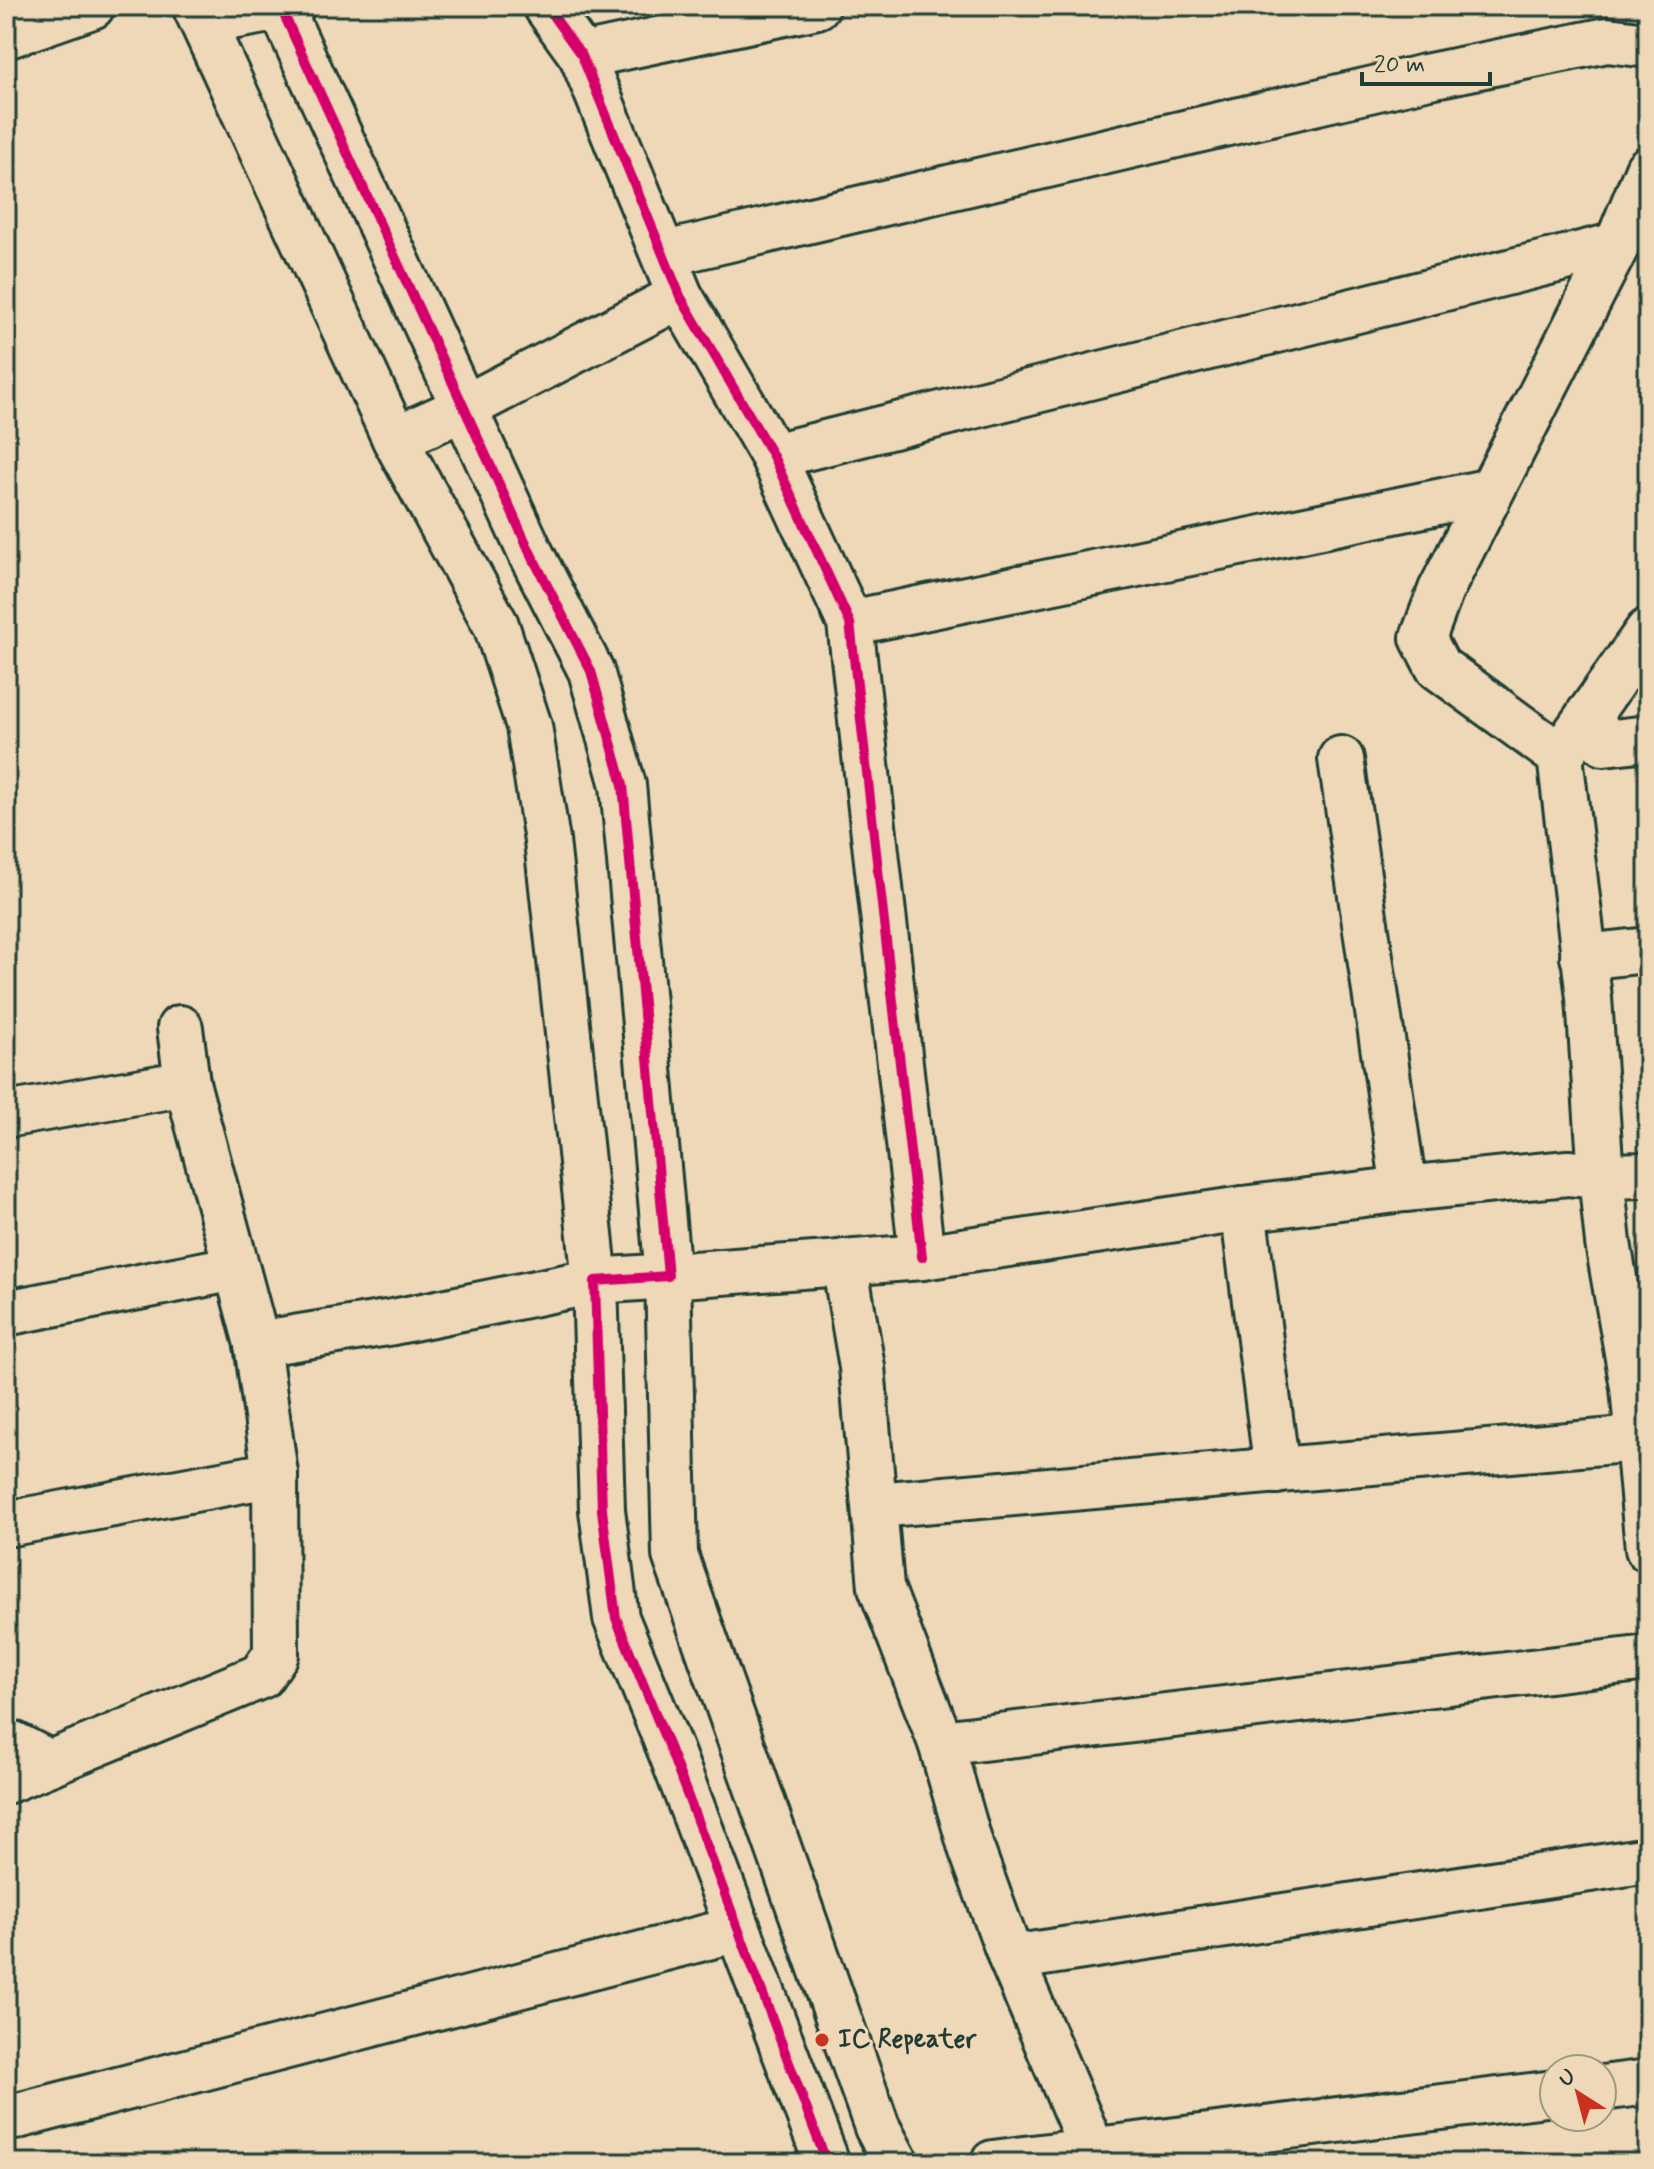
<svg xmlns="http://www.w3.org/2000/svg" width="1654" height="2169" viewBox="0 0 1654 2169" font-family="Mynerve,sans-serif">
<style>
.lines{fill:none;stroke-linecap:round;stroke-linejoin:round}
.minor-casing{stroke:#1f3d34;stroke-width:50}
.minor{stroke:#eed8b7;stroke-width:44}
.cycleway-casing{stroke:#eed8b7;stroke-width:15}
.cycleway{stroke:#d6006c;stroke-width:10}
.poi-dot{fill:#c8321e;stroke:#eed8b7;stroke-width:3}
.labels{text-anchor:middle;dominant-baseline:central;stroke-width:6;stroke-linejoin:round;paint-order:stroke}
.poi-label{font-size:26px;font-weight:bold;fill:#1f3d34;stroke:#eed8b7;text-anchor:start}
</style>
<rect width="100%" height="100%" fill="#eed8b7"/>
<filter id="ink" filterUnits="userSpaceOnUse"><feTurbulence type="fractalNoise" baseFrequency=".0125" numOctaves="2"/><feDisplacementMap in="SourceGraphic" scale="16" xChannelSelector="R" yChannelSelector="G"/><feConvolveMatrix kernelMatrix="1 2 1 2 8 2 1 2 1" color-interpolation-filters="sRGB"/></filter>
<g filter="url(#ink)">
<g class="lines">
<g class="minor-casing">
<g id="minor">
<polyline points="195,6 395,439 496,625 529,726 547,841 595,1281 393,1322 257,1344"/>
<polyline points="546,6 582,56 680,296 773,456 850,623 922,1257"/>
<polyline points="281,8 531,554 591,671 623,785 668,1276 595,1281 602,1510 616,1618 671,1752 827,2163"/>
<polyline points="203,22 292,6"/>
<polyline points="6,36 92,6"/>
<polyline points="582,56 817,6"/>
<polyline points="1648,169 1617,245 1441,590 1423,638 1438,667 1560,756 1589,998 1601,1176 1648,1175"/>
<polyline points="665,254 1425,77 1607,40 1648,45"/>
<polyline points="395,439 464,408 680,296"/>
<polyline points="773,456 1617,245"/>
<polyline points="850,623 1491,491"/>
<polyline points="1589,714 1604,743 1648,738"/>
<polyline points="1560,756 1648,631"/>
<polyline points="1341,759 1404,1189"/>
<polyline points="1583,957 1648,950"/>
<polyline points="6,1115 187,1083"/>
<polyline points="1243,1209 1277,1471"/>
<polyline points="844,1262 862,1367 881,1587 941,1743 971,1848 1011,1958 1092,2149"/>
<polyline points="6,1313 236,1268"/>
<polyline points="876,1505 1648,1438"/>
<polyline points="6,1524 275,1474"/>
<polyline points="941,1743 1648,1658"/>
<polyline points="6,1745 13,1744 50,1763"/>
<polyline points="6,1781 261,1676 276,1654 275,1474 257,1344 187,1083 180,1028"/>
<polyline points="1011,1958 1648,1860"/>
<polyline points="1602,2088 1648,2082"/>
<polyline points="6,2119 738,1929"/>
<polyline points="896,2163 877,2127 675,1555 668,1276 922,1257 1243,1209 1404,1189 1568,1173 1601,1176 1608,1243 1633,1387 1648,1549"/>
<polyline points="993,2163 1554,2093"/>
</g>
</g>
<use href="#minor" class="minor"/>
<g class="cycleway-casing">
<g id="cycleway">
<polyline points="546,6 582,56 680,296 773,456 850,623 922,1257"/>
<polyline points="281,8 531,554 591,671 623,785 668,1276 595,1281 602,1510 616,1618 671,1752 827,2163"/>
</g>
</g>
<use href="#cycleway" class="cycleway"/>
</g>
</g>
<circle class="poi-dot" cx="822" cy="2040" r="8"/>
<g class="labels">
<g class="poi-label">
<text x="838" y="2040">IC Repeater</text>
</g>
</g>
<rect width="1654" height="2169" fill="none" stroke="#eed8b7" stroke-width="32"/>
<rect x="16" y="16" width="1622" height="2137" fill="none" stroke="#1f3d34" stroke-width="3" filter="url(#ink)"/>
<g transform="translate(1578 2093) rotate(324)"><circle r="38" fill="#eed8b7" stroke="#9b9a83" stroke-width="2"/>
<path d="M0-6L14 30L0 20L-14 30Z" fill="#c8321e"/>
<text y="-12" font-size="22" font-weight="bold" text-anchor="middle" fill="#1f3d34">U</text>
</g>
<path d="M1362 72v12h128v-12" fill="none" stroke="#1f3d34" stroke-width="4"/>
<text x="1374" y="72" font-size="24" fill="#1f3d34" stroke="#eed8b7" stroke-width="6" paint-order="stroke">20 m</text>
</svg>
